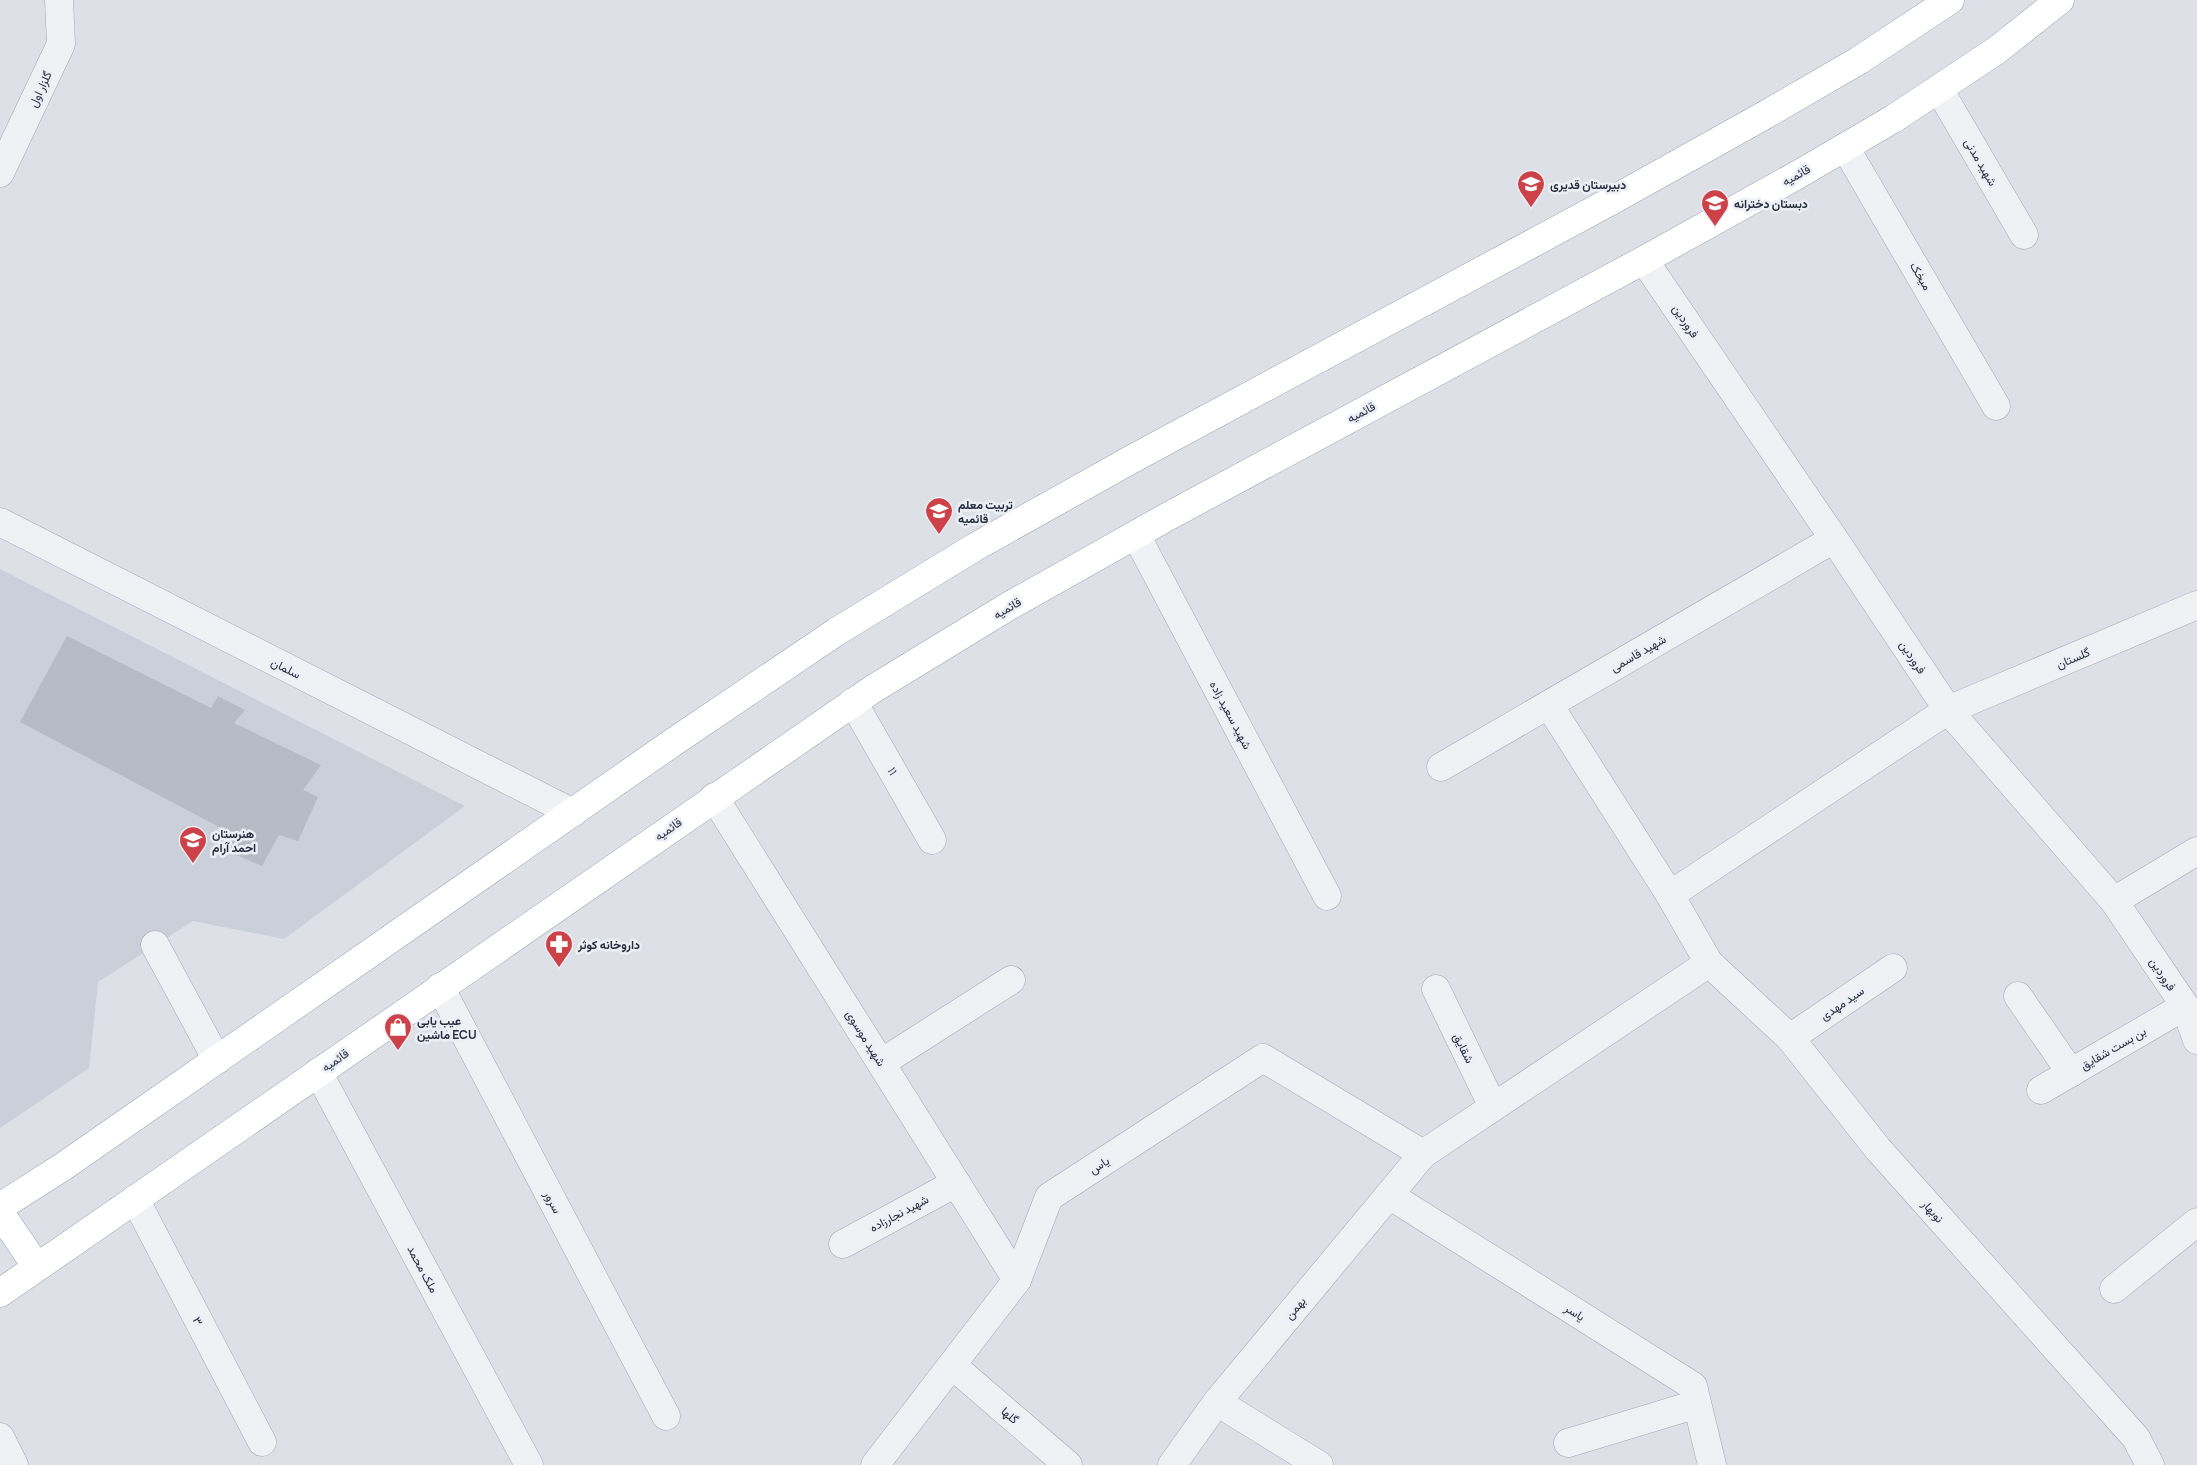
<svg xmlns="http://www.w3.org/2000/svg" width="2197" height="1465" viewBox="0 0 2197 1465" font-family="Manrope,Vazirmatn,sans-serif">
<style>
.built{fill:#cbcfd9}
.building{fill:#b7bbc6}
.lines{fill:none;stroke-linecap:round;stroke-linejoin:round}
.minor-casing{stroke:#a3a7b1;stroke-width:29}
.major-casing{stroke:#9ca3b2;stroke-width:29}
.minor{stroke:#f0f1f5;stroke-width:28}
.major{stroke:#fff;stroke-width:28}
.labels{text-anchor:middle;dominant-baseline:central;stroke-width:5;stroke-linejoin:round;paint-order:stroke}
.street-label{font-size:12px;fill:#272d3d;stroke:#eceff5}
.poi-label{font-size:12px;font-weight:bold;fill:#272d3d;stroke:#eceff5;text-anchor:start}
</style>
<rect width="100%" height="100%" fill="#dde0e7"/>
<polygon class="built" points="0,569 465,806 284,939 193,921 98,982 89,1068 0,1128"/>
<polygon class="building" points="67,636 211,708 218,696 245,710 234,723 321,765 303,790 318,797 298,841 279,835 262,866 220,848 223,829 20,722"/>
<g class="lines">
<g class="minor-casing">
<g id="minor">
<polyline points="1939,89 2024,235"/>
<polyline points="1845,147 1996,406"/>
<polyline points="0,173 61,44 59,0"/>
<polyline points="1644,260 1834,539 1948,710 2114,901 2185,1006 2197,1040"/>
<polyline points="0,522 573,813"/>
<polyline points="1136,535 1327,896"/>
<polyline points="853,702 932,840"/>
<polyline points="1549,705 1670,895"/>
<polyline points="1441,767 1834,539"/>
<polyline points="714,797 1017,1280"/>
<polyline points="2114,901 2197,851"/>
<polyline points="155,945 217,1060"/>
<polyline points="1709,963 1790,1038 1878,1149 2136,1438 2150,1465"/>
<polyline points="440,987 666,1416"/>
<polyline points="1436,989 1493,1107"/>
<polyline points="2018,996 2071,1073"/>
<polyline points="1790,1038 1893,968"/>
<polyline points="881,1063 1011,980"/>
<polyline points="318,1072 529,1465"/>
<polyline points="2041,1090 2185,1006"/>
<polyline points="1389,1195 1693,1386 1712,1465"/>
<polyline points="135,1199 262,1442"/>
<polyline points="843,1244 956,1183"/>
<polyline points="2114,1289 2197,1222"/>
<polyline points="952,1365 1068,1465"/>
<polyline points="1217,1402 1319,1465"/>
<polyline points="0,1437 14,1465"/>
<polyline points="1568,1443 1697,1404"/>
<polyline points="875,1465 1017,1280 1049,1197 1263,1058 1423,1154"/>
<polyline points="1172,1465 1217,1402 1423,1154 1709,963 1670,895 1948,710 2197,605"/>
</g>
</g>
<g class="major-casing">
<g id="major">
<polyline points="0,1207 64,1166 675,741 836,632 975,547 1134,458 1611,201 1765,115 1858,61 1950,0"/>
<polyline points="0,1213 37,1267"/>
<polyline points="0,1293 873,689 1009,606 1167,517 1644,260 1799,174 1893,119 1997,50 2060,0"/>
</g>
</g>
<use href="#minor" class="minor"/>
<use href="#major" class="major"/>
</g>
<defs>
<g id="school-pin" transform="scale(1.4375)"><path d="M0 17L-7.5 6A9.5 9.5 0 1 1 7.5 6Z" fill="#cc4248" stroke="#eceff5"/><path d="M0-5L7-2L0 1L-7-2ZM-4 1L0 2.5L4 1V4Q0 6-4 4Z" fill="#fff"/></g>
<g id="pharmacy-pin" transform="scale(1.4375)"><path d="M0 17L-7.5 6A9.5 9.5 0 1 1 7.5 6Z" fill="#cc4248" stroke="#eceff5"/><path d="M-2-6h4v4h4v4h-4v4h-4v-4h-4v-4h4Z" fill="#fff"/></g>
<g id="shop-pin" transform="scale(1.4375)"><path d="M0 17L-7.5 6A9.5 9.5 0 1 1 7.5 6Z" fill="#cc4248" stroke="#eceff5"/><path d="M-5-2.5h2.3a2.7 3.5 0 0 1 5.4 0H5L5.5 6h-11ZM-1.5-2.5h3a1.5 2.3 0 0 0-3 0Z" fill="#fff"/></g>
</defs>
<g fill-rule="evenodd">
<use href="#school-pin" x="1531" y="184"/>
<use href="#school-pin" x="1715" y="203"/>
<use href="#school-pin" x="939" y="511"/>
<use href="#school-pin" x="193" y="840"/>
<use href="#pharmacy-pin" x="559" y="944"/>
<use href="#shop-pin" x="398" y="1027"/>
</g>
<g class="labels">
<g class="street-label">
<text transform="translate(40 89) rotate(-65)">گلزار اول</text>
<text transform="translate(1981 162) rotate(60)">شهید مدنی</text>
<text transform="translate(1796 175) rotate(-30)">قائمیه</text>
<text transform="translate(1921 276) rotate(60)">میخک</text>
<text transform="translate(1686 321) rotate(56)">فروردین</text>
<text transform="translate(1361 412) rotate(-28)">قائمیه</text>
<text transform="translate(1007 608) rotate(-31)">قائمیه</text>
<text transform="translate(1638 653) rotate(-30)">شهید قاسمی</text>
<text transform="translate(1913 657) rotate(56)">فروردین</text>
<text transform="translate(2073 658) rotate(-23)">گلستان</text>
<text transform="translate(286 668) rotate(27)">سلمان</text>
<text transform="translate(1231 715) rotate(62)">شهید سعید زاده</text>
<text transform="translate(893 771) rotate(60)">۱۱</text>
<text transform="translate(668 829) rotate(-35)">قائمیه</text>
<text transform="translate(2163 974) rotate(56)">فروردین</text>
<text transform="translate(1842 1003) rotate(-34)">سید مهدی</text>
<text transform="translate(866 1038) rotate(58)">شهید موسوی</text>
<text transform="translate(1464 1048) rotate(64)">شقایق</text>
<text transform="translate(2113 1048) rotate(-30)">بن بست شقایق</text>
<text transform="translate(335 1060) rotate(-35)">قائمیه</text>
<text transform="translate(1099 1165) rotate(-33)">یاس</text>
<text transform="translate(553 1202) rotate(62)">سرور</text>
<text transform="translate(1933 1211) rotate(48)">نوبهار</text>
<text transform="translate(899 1213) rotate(-28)">شهید نجارزاده</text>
<text transform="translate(423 1269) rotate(62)">ملک محمد</text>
<text transform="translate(1295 1308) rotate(-50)">بهمن</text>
<text transform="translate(1575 1312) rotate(32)">یاسر</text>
<text transform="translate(198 1321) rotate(62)">۳</text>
<text transform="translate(1010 1415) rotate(41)">گلها</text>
</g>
<g class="poi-label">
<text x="1550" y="184">دبیرستان قدیری</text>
<text x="1734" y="203">دبستان دخترانه</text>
<text x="958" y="504">تربیت معلم<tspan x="958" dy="14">قائمیه</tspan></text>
<text x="212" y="833">هنرستان<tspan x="212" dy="14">احمد آرام</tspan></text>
<text x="578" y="944">داروخانه کوثر</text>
<text x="417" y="1020">عیب یابی<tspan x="417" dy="14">ماشین ECU</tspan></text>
</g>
</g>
</svg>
